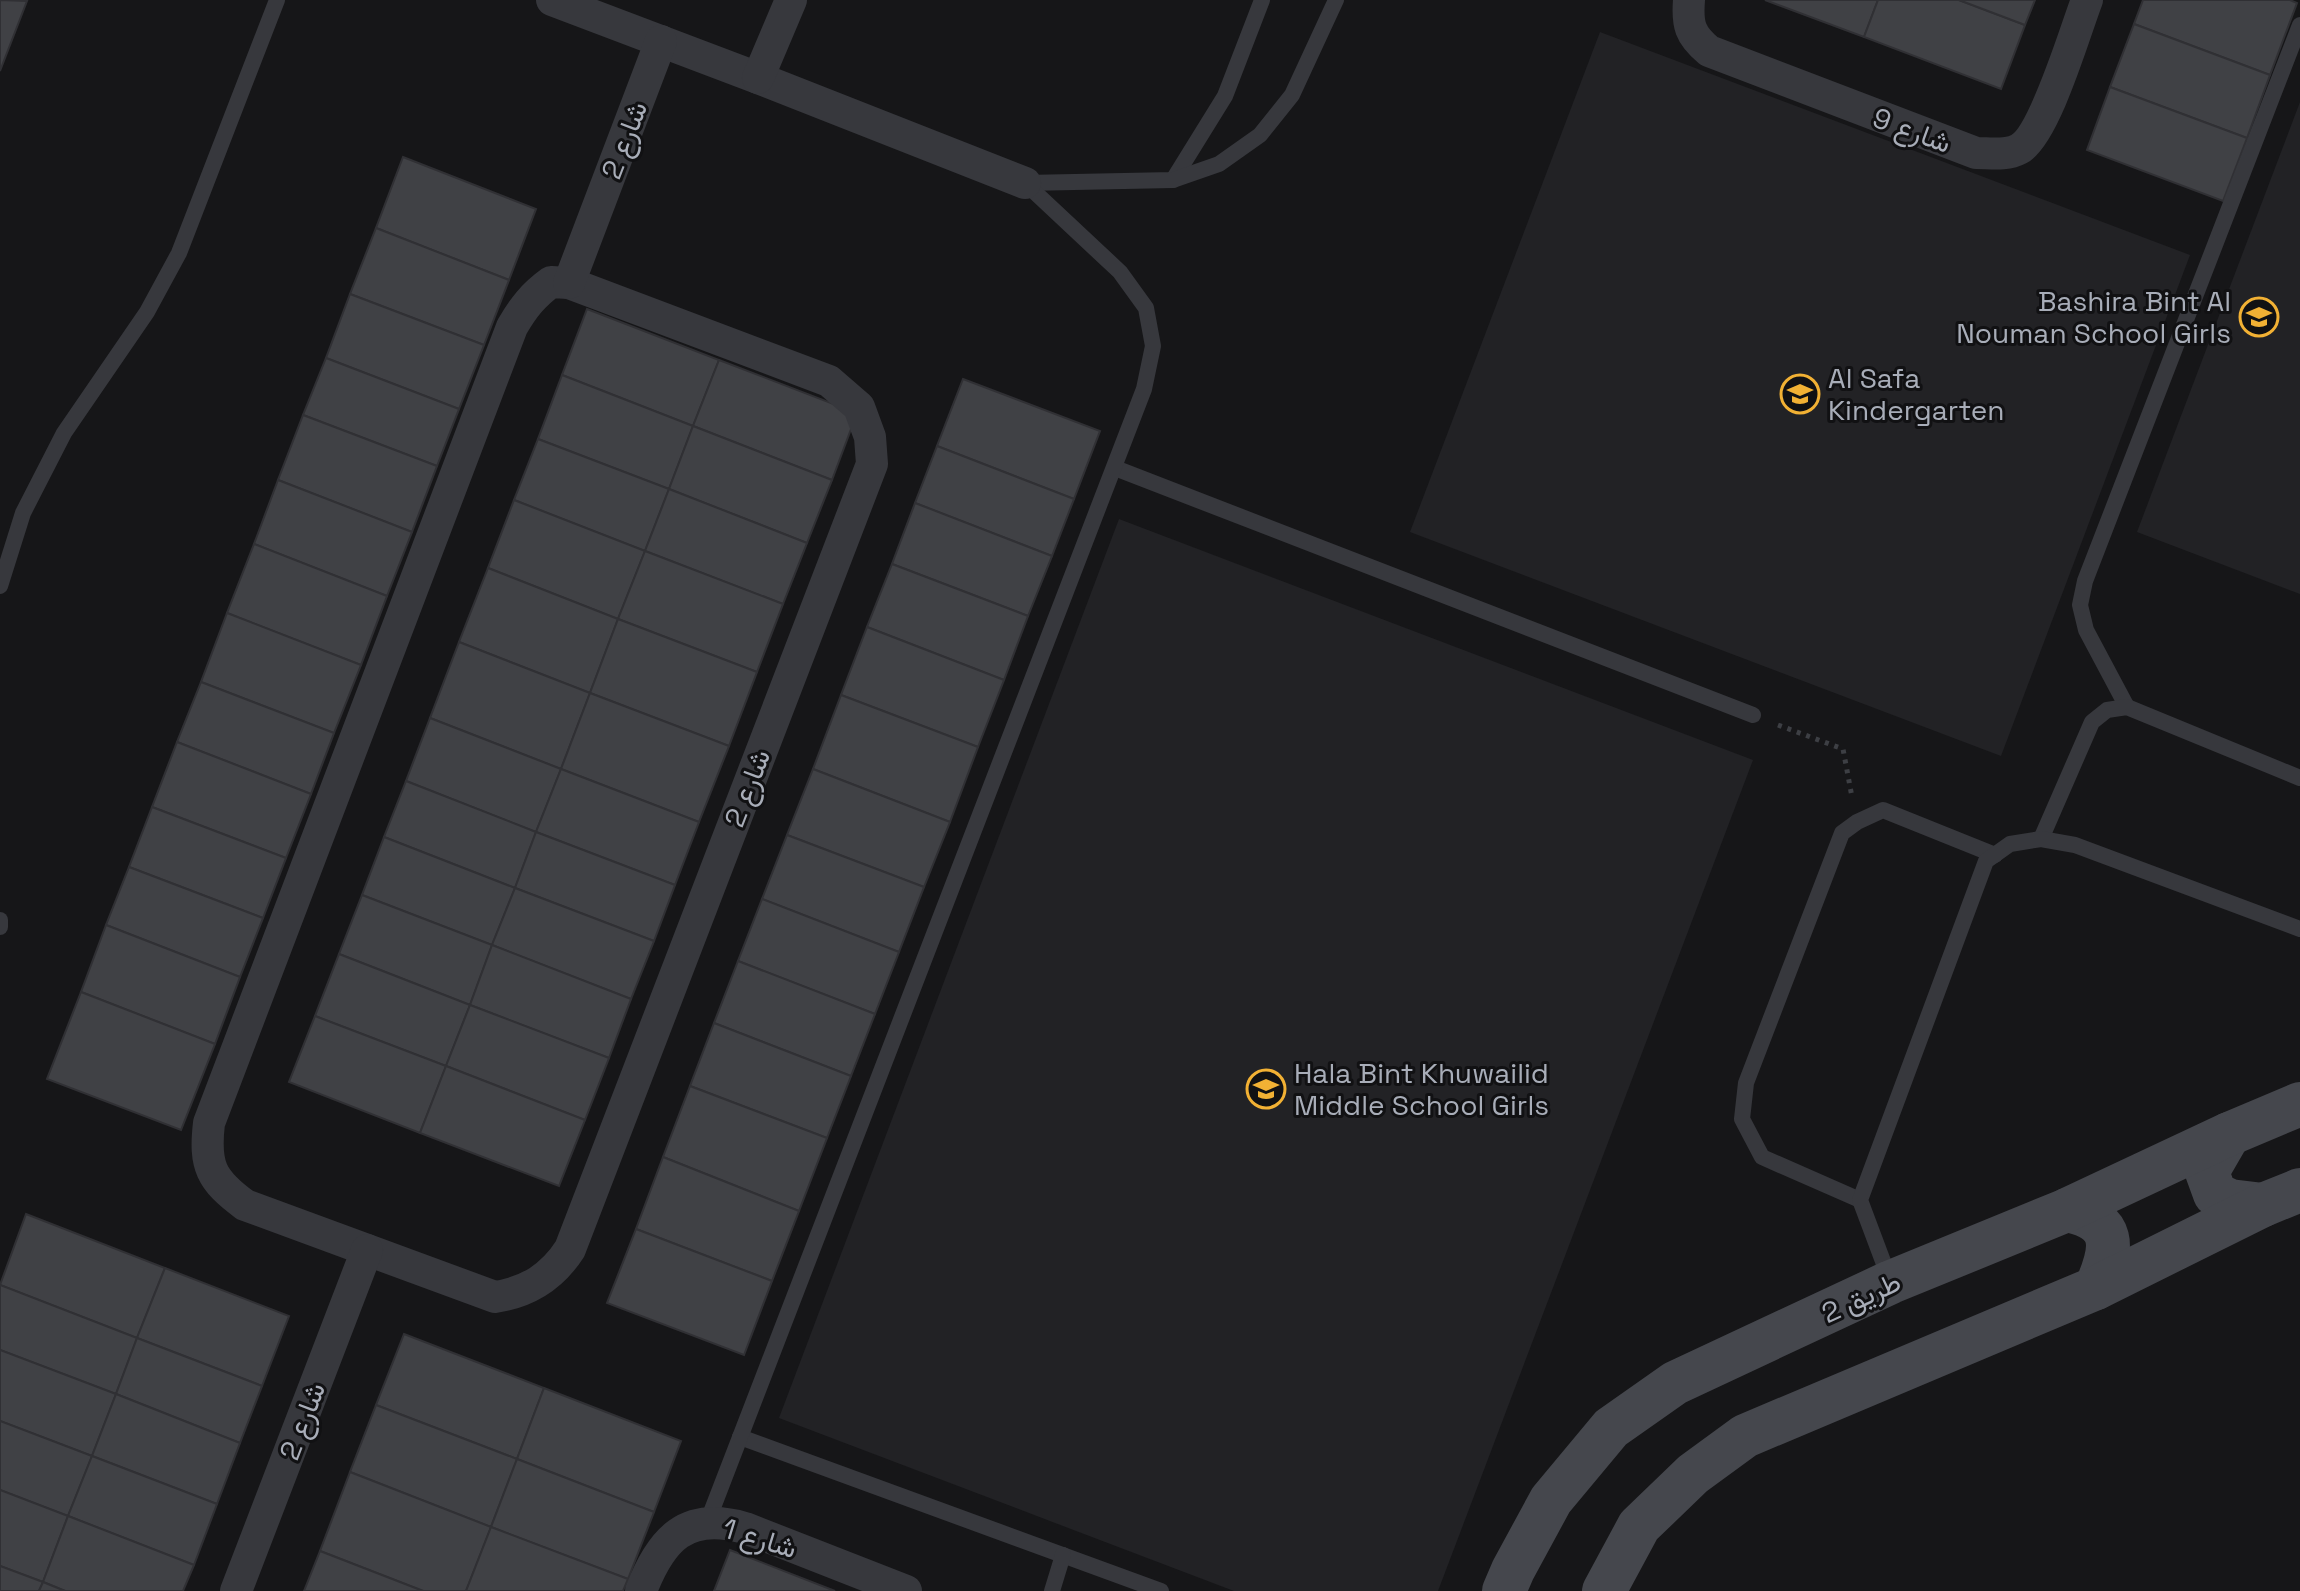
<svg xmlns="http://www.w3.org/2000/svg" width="2300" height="1591" viewBox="0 0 2300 1591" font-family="'Space Grotesk',Vazirmatn,sans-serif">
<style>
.built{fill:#222225}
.building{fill:#404145;stroke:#303034;stroke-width:2}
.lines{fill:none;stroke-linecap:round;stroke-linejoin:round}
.path{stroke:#3d3f44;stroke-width:5;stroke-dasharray:4 6;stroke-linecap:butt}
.lane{stroke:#37383d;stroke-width:16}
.street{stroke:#37383d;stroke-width:32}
.secondary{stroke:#45474d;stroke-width:44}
.labels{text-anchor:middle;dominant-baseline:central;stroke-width:6;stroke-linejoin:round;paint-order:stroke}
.street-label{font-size:28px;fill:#a8adb8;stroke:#111113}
.poi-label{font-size:28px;fill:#a8adb8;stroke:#111113;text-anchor:start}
</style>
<rect width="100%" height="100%" fill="#161618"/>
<g class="built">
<polygon points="1600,32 2190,255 2001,756 1410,532"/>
<polygon points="2300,102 2300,594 2137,532"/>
<polygon points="1119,519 1753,760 1438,1591 1234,1591 779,1418"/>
</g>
<g class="building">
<polygon points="0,0 27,1 0,71"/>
<polygon points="1765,0 1878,0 1864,37"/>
<polygon points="1878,0 1959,0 2025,25 2001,89 1864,37"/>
<polygon points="1959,0 2035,0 2025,25"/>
<polygon points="2143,0 2290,0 2297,3 2270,75 2134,24"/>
<polygon points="2134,24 2270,75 2247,138 2110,87"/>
<polygon points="2110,87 2247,138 2223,201 2087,150"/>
<polygon points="403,157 536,209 509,280 376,228"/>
<polygon points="376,228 509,280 484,345 350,294"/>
<polygon points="350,294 484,345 459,409 326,358"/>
<polygon points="587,309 719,360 693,426 562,375"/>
<polygon points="326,358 459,409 437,466 303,415"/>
<polygon points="719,360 857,413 832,480 693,426"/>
<polygon points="562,375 693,426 669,489 538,439"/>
<polygon points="963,379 1100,431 1074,499 937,446"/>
<polygon points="303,415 437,466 412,532 278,480"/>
<polygon points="693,426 832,480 807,543 669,489"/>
<polygon points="538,439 669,489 645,551 514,500"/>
<polygon points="937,446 1074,499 1052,556 915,503"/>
<polygon points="278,480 412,532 387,596 254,544"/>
<polygon points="669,489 807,543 783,604 645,551"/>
<polygon points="514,500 645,551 618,619 488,568"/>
<polygon points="915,503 1052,556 1028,616 892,564"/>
<polygon points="254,544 387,596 361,665 227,613"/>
<polygon points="645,551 783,604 757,672 618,619"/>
<polygon points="892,564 1028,616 1004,680 867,627"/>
<polygon points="488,568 618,619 590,693 459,642"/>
<polygon points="227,613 361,665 334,733 201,682"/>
<polygon points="618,619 757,672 729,746 590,693"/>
<polygon points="867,627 1004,680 978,747 841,695"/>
<polygon points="459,642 590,693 561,769 430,718"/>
<polygon points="201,682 334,733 311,794 177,742"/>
<polygon points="590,693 729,746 699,822 561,769"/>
<polygon points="841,695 978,747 950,822 813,769"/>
<polygon points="430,718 561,769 536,832 406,781"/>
<polygon points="177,742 311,794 286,858 152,807"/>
<polygon points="561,769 699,822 675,885 536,832"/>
<polygon points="813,769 950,822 924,887 787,835"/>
<polygon points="406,781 536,832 515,888 384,837"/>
<polygon points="152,807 286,858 263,918 129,867"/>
<polygon points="536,832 675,885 654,941 515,888"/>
<polygon points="787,835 924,887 899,952 762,899"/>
<polygon points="384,837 515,888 492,945 362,895"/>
<polygon points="129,867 263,918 240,977 106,925"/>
<polygon points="515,888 654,941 631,999 492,945"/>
<polygon points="362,895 492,945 470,1005 339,954"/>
<polygon points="762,899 899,952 875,1014 738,961"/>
<polygon points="106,925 240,977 215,1044 81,992"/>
<polygon points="492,945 631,999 609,1058 470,1005"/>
<polygon points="339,954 470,1005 446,1066 315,1016"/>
<polygon points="738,961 875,1014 851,1076 714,1023"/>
<polygon points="81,992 215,1044 181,1130 47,1079"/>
<polygon points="470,1005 609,1058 585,1120 446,1066"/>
<polygon points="315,1016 446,1066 420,1133 289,1082"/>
<polygon points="714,1023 851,1076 827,1138 690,1086"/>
<polygon points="446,1066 585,1120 559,1186 420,1133"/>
<polygon points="690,1086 827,1138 799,1211 663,1157"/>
<polygon points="663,1157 799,1211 772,1281 636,1229"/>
<polygon points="26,1214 165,1268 137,1338 0,1285"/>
<polygon points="636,1229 772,1281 744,1355 607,1303"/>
<polygon points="165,1268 289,1316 262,1386 137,1338"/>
<polygon points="0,1285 137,1338 116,1394 0,1350"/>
<polygon points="404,1334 544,1388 517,1459 376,1405"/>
<polygon points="137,1338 262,1386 240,1443 116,1394"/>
<polygon points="0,1350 116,1394 92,1456 0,1421"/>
<polygon points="544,1388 681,1441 654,1512 517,1459"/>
<polygon points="116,1394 240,1443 217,1504 92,1456"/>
<polygon points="376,1405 517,1459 491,1527 350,1472"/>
<polygon points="0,1421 92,1456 68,1516 0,1490"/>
<polygon points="92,1456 217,1504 194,1565 68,1516"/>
<polygon points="517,1459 654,1512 628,1579 491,1527"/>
<polygon points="350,1472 491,1527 466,1591 423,1591 320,1551"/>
<polygon points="0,1490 68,1516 43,1582 0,1566"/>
<polygon points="68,1516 194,1565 183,1591 65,1591 43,1582"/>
<polygon points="491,1527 628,1579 623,1591 466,1591"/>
<polygon points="730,1550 835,1591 714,1591"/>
<polygon points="320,1551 423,1591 304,1591"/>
<polygon points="0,1566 43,1582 39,1591 0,1591"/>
<polygon points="43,1582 65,1591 39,1591"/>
</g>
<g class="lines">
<polyline class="path" points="1778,725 1843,749 1852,797"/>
<g class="lane">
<polyline points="1173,180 1225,96 1262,0"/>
<polyline points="1025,183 1173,180 1219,164 1260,135 1292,95 1336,0"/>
<polyline points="1115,468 1753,715"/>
<polyline points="0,586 23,513 64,433 147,312 179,253 277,0"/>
<polyline points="2127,707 2086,630 2080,605 2085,581 2300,25"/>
<polyline points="2041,839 2092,722 2107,710 2127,707 2300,778"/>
<polyline points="0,920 0,927"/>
<polyline points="1860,1200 1762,1157 1742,1119 1746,1083 1842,833 1857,822 1883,810 1995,855"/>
<polyline points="1890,1280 1860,1200 1986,861 2010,844 2041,839 2075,845 2300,929"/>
<polyline points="740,1437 1161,1591"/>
<polyline points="707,1523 1144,389 1153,346 1146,308 1120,272 1025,183"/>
<polyline points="1052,1591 1063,1555"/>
</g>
<g class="street">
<polyline points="552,0 758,78 1025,183"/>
<path d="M1689,0c-2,25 1,35 20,51l267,102c14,0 30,3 43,-4 26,-14 56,-118 68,-149"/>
<polyline points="758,78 791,0"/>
<path d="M551,282l18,1 260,98 30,26 11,30 2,27 -302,785c-18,28 -42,43 -75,48l-250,-92c-34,-25 -41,-39 -36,-82l303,-796c11,-19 21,-32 39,-45z"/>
<polyline points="569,283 661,41"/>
<polyline points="236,1591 367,1250"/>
<path d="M641,1591c20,-52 45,-80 104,-63l161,63"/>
</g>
<g class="secondary">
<polyline points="2229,1134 2207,1172 2215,1194 2230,1201 2263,1205"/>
<path d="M2067,1210c50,11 47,36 29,78"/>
<polyline points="1504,1591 1513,1570 1551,1500 1611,1428 1675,1383 1891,1282 2067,1210 2229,1134 2300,1104"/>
<polyline points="1604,1591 1639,1526 1693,1474 1745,1436 2096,1288 2263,1205 2300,1190"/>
</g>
</g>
<defs>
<g id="school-ring" transform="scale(2)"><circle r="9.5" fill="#111113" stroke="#f2b134" stroke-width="1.5"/><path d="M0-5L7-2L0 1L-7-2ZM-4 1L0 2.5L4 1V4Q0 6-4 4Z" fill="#f2b134"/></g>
</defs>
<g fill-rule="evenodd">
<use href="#school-ring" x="2259" y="317"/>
<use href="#school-ring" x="1800" y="394"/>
<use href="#school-ring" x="1266" y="1089"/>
</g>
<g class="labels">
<g class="street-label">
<text transform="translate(1912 130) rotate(20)">شارع 9</text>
<text transform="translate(624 140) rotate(-69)">شارع 2</text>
<text transform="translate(747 788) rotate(-69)">شارع 2</text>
<text transform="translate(1861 1297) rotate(-25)">طريق 2</text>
<text transform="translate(302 1421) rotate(-69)">شارع 2</text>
<text transform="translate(760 1538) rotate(17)">شارع 1</text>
</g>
<g class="poi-label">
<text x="2231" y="301" text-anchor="end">Bashira Bint Al<tspan x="2231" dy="32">Nouman School Girls</tspan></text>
<text x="1828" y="378">Al Safa<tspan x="1828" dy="32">Kindergarten</tspan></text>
<text x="1294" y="1073">Hala Bint Khuwailid<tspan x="1294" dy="32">Middle School Girls</tspan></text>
</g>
</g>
</svg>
